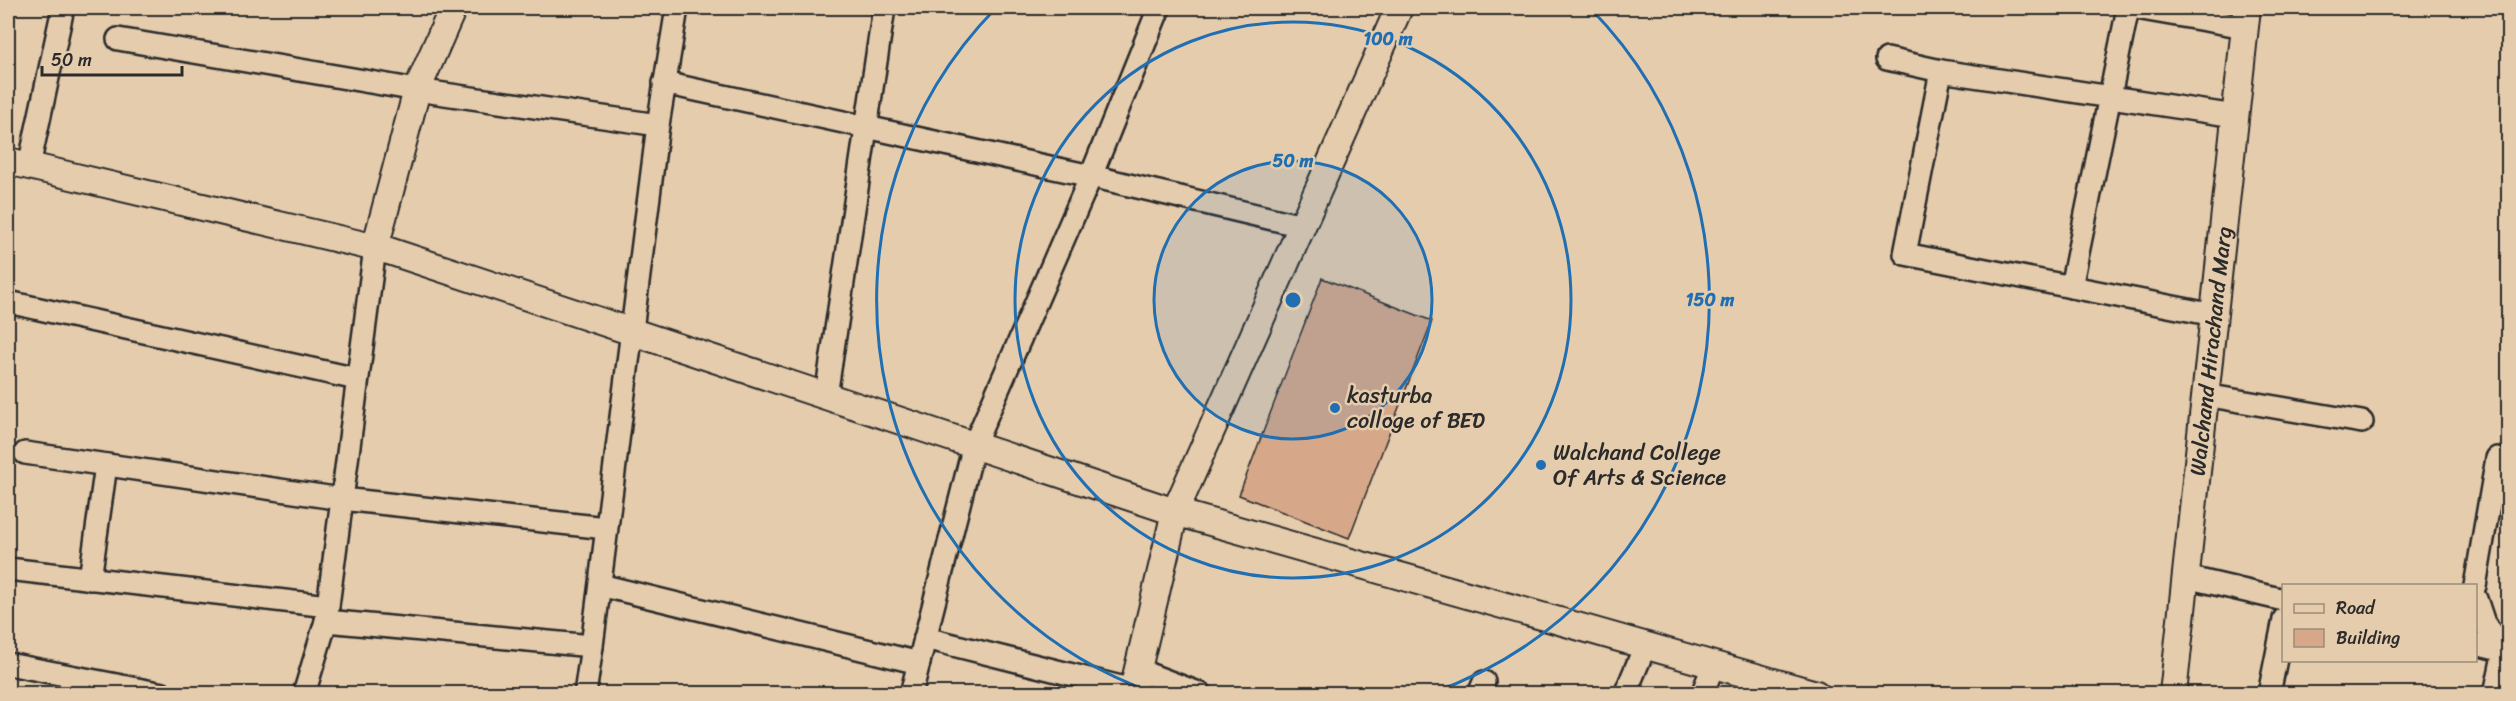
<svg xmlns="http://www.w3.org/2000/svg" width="2516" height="701" viewBox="0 0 2516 701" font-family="Sriracha,sans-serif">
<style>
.building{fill:#d6a889;stroke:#2b2b2b;stroke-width:1.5}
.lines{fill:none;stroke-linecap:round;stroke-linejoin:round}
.minor-casing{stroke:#2b2b2b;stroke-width:26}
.tertiary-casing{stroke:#2b2b2b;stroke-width:30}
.minor{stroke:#e5ccad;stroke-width:21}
.tertiary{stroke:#e5ccad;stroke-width:26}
.ring{fill:none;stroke:#1f6fb2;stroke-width:3}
.poi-dot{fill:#1f6fb2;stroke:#e5ccad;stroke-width:2}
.labels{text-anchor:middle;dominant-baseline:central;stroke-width:5;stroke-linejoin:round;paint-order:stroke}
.street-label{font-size:22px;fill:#2b2b2b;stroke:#e5ccad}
.poi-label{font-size:22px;fill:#2b2b2b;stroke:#e5ccad;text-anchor:start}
.centre{fill:#1f6fb2;stroke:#e5ccad;stroke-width:3}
.ring-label{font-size:18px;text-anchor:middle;font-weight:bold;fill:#1f6fb2;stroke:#e5ccad;stroke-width:5;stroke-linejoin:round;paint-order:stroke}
</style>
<rect width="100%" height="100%" fill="#e5ccad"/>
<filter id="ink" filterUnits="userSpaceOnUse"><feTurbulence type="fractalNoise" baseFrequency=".0167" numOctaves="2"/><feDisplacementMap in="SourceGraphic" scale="12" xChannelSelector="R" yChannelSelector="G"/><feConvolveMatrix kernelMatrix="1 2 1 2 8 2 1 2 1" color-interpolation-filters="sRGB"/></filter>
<g filter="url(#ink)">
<polygon class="building" points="1322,278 1432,321 1349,538 1239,495"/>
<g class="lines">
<g class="minor-casing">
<g id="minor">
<polyline points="2136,8 2245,27"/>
<polyline points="118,39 417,90 658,125"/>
<polyline points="1887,59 1941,71"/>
<polyline points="664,83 1091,176 1302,226"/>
<polyline points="29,166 63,8"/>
<polyline points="2071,287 2128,8"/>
<polyline points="8,302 357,379"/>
<polyline points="2214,315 1905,254 1941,71 2235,116"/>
<polyline points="2205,395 2362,422"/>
<polyline points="826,396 884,8"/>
<polyline points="25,453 342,499 606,528"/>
<polyline points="8,569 328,606"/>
<polyline points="2186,577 2284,600"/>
<polyline points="90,579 106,465"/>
<polyline points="600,585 919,663"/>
<polyline points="2475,586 2497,458"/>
<polyline points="2476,599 2484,623 2504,651 2495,694"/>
<polyline points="326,621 592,646 658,125 677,8"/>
<polyline points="925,638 1133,690"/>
<polyline points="2476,644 2508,652"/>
<polyline points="8,664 163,694"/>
<polyline points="1138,670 1201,694"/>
<polyline points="304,694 326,621 375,248"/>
<polyline points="585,694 592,646"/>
<polyline points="911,694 974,445 1091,176 1159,8"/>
<polyline points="1479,694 1484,682"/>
<polyline points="1625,694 1646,644"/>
<polyline points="1702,694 1714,664"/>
<polyline points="2269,694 2284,619"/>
</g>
</g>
<g class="tertiary-casing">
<g id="tertiary">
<polyline points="8,161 389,251 1175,512 1816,694"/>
<polyline points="375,248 417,90 453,8"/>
<polyline points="1132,694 1175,512 1399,8"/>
<path id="s1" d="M2173,694l74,-686"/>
</g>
</g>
<use href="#minor" class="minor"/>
<use href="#tertiary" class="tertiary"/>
</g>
</g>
<circle cx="1293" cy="300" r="139" fill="#1f6fb2" fill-opacity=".12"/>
<g class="ring">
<circle cx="1293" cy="300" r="139"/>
<circle cx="1293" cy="300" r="278"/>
<path d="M1154 693A417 417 0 0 1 996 8M1590 8A417 417 0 0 1 1432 693"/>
</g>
<g class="poi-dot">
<circle cx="1335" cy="408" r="6"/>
<circle cx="1541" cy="465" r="6"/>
</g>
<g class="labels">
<g class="street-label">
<text stroke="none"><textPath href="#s1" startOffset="345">Walchand Hirachand Marg</textPath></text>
</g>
<g class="poi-label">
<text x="1347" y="395">kasturba<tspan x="1347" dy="25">colloge of BED</tspan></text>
<text x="1553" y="452">Walchand College<tspan x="1553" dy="25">Of Arts &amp; Science</tspan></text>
</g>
</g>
<circle cx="1293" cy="300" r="9" class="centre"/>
<g class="ring-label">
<text x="1388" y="45">100 m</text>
<text x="1293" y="167">50 m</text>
<text x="1710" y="306">150 m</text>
</g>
<rect width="2516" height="701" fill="none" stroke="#e5ccad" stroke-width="30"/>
<rect x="15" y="15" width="2486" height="671" fill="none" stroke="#2b2b2b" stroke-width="2" filter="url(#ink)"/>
<rect x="2282" y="584" width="195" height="78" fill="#e5ccad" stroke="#9b8c79" stroke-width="1.5"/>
<rect x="2294" y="604" width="30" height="9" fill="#e5ccad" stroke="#9b8c79" stroke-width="1.5"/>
<text x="2336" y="614" font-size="18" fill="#2b2b2b">Road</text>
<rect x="2294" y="629" width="30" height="18" fill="#d6a889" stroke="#9b8c79" stroke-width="1.5"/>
<text x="2336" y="644" font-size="18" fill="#2b2b2b">Building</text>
<path d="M42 66v9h140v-9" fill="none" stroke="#2b2b2b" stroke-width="3"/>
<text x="51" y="66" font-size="18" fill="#2b2b2b" stroke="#e5ccad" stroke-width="4.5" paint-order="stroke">50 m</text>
</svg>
